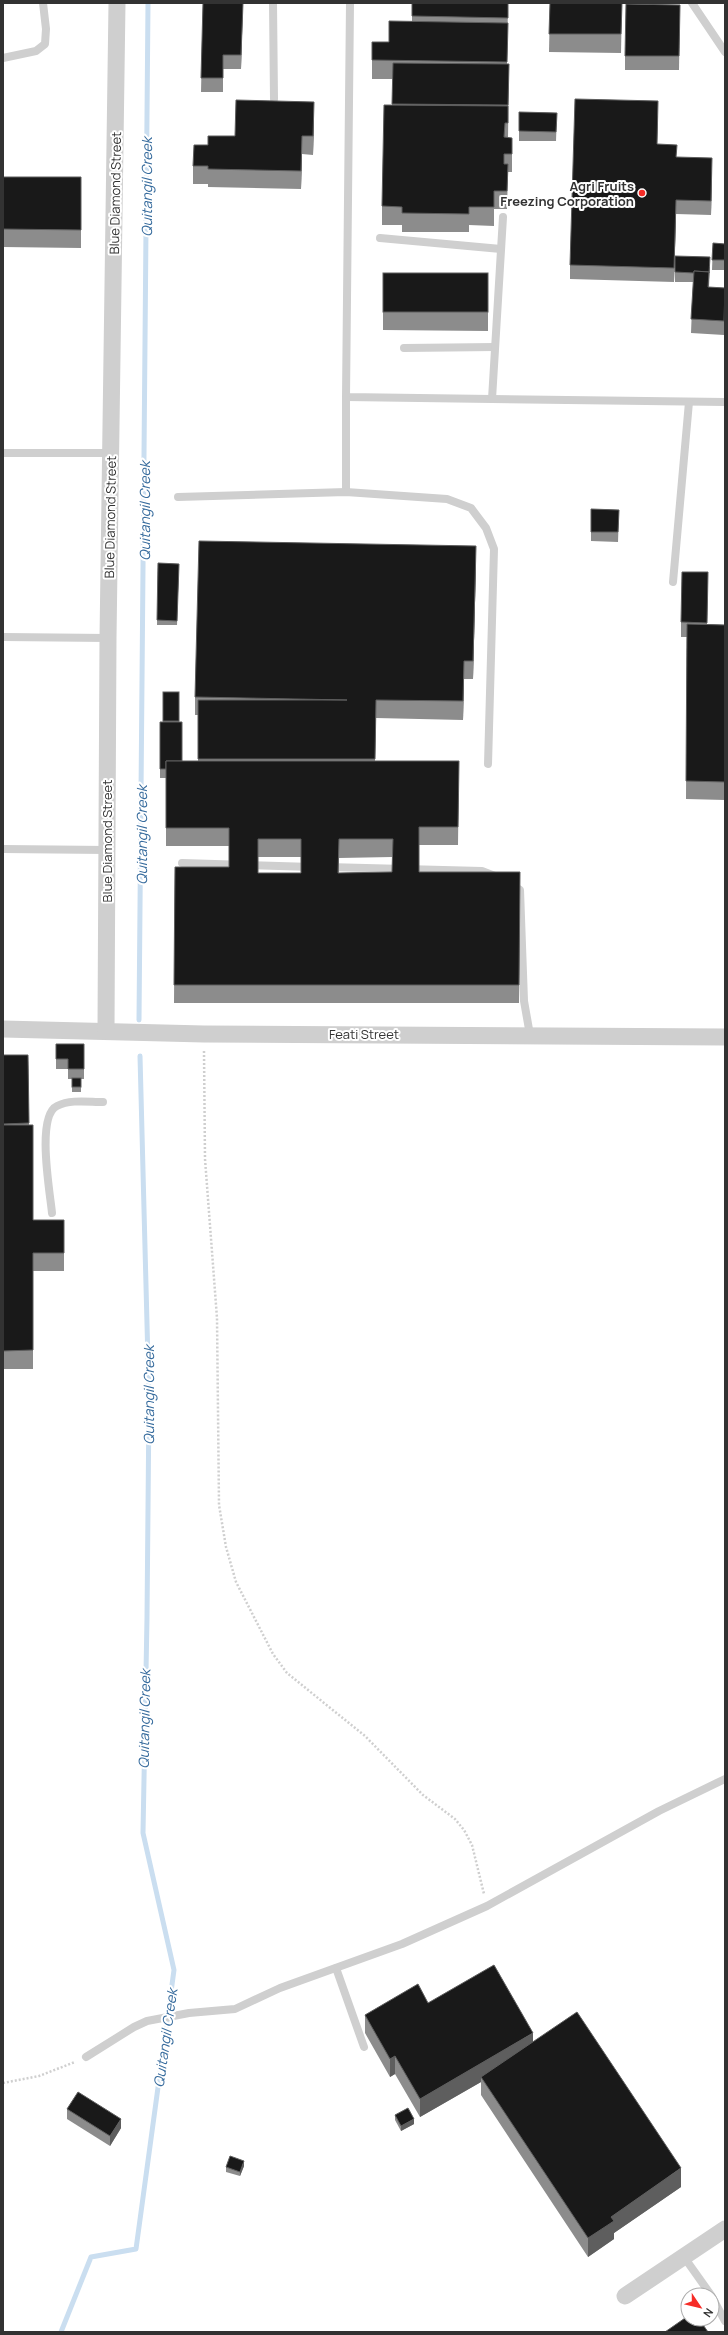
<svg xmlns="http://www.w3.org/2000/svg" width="728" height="2335" viewBox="0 0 728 2335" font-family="Manrope,sans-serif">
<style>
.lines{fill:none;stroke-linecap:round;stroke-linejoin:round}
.stream{stroke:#cadef0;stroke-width:5}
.path{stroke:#cfcfcf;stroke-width:2.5;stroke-dasharray:2 2;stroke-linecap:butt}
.lane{stroke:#cfcfcf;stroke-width:8}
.street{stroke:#cfcfcf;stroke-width:17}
.wall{fill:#8c8c8c;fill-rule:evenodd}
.shaded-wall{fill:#5e5e5e}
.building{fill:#191919;stroke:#5e5e5e;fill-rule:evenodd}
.poi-dot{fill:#f62c27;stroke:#fff;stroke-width:1.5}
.labels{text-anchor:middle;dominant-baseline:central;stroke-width:4;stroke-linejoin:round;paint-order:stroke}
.poi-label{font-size:13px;font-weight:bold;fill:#323232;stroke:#fff;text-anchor:end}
.street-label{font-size:13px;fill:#323232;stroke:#fff}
.water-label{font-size:14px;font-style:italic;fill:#366b9d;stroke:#fff}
</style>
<rect width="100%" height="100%" fill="#fff"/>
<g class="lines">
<g class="stream">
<polyline points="139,1020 148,3"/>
<polyline points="61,2332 91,2257 136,2249 174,1970 143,1833 147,1618 149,1400 140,1056"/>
</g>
<g class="path">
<polyline points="204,1051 205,1159 217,1318 219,1505 226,1547 236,1582 273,1654 287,1673 365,1736 423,1795 455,1819 464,1830 472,1845 484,1894"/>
<polyline points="3,2083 39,2076 75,2062"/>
</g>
<g class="lane">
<polyline points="273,3 274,99"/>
<polyline points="350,3 346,397 725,402"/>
<polyline points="692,3 725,52"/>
<polyline points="3,58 36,51 45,44 46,29 43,3"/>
<polyline points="380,238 501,249"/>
<polyline points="404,348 495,347"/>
<polyline points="346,397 346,492"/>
<polyline points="492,399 503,217"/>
<polyline points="3,453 112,453"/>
<polyline points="178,497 346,492 447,499 471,508 486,528 494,549 488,764"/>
<polyline points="673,582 689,402"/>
<polyline points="3,637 108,638"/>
<polyline points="3,849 107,850"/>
<polyline points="182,863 312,867"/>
<polyline points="327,867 482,871 495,876"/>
<polyline points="512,885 520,890 524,1001 530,1035"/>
<path d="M52,1213c-2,-21 -16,-97 5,-107 14,-7 31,-4 46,-4"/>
<polyline points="336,1968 364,2047"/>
<polyline points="86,2057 134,2027 147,2021 189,2013 235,2009 280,1988 402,1944 487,1906 659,1811 725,1779"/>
<polyline points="684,2257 711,2295"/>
<polyline points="712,2297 725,2321"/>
</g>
<g class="street">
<polyline points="3,1029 204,1034 725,1037"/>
<polyline points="106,1031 108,638 117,3"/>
<polyline points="625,2296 725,2229"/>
</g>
</g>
<g class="wall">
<polygon points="203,3 243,3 241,69 223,69 223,92 201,92"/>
<polygon points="412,3 508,3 507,64 509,64 508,138 512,138 512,172 508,172 507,209 494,209 494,226 469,225 469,232 402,232 402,225 382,225 382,206 392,105 393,79 372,79 372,42 389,42 412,21"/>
<polygon points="550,3 622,3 621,53 549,52"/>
<polygon points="680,5 679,70 625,70 625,56"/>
<polygon points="519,112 557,113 556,141 519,141"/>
<polygon points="658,115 657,144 677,157 712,172 711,215 676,214 674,282 570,279 570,265"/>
<polygon points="314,120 313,155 302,154 301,189 208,187 208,184 193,184 193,166 208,145 235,136"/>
<polygon points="3,177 81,177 81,248 3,247"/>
<polygon points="713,243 725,244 725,270 712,270"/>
<polygon points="710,267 709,287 725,288 724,335 691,333 693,282 675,282 675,272"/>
<polygon points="383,273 488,273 488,331 383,330"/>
<polygon points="591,509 619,510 618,542 591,541"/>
<polygon points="158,563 179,564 177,625 157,625"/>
<path d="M476,564l-3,115h-9l-1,41 -87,-2 -1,43h84l-1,84h-39v27h101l-1,131h-345l1,-136h54v-21h-63v-68h-6v-56h3v-30h16v30l3,39h16v-46h-3v-18zM258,857h43v16h-43zM392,857v15l-53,1v-15z"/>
<polygon points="708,572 707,624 725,625 725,800 686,799 687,637 681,637 681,622"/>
<polygon points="56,1044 84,1044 84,1079 81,1079 81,1092 72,1092 72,1079 68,1079 68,1069 56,1069"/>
<polygon points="3,1055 28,1055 29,1125 33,1220 64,1220 64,1271 33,1271 33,1369 3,1369"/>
<polygon points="428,2003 533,2042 681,2187 614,2233 614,2239 588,2257 481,2095 481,2082 420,2117 395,2074 390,2077 365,2033 365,2015"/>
<polygon points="67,2109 121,2128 110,2146 67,2119"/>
<polygon points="395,2115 414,2124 401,2131 395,2120"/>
<polygon points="244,2166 240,2176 226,2172 226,2167"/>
</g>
<g class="shaded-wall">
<polygon points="243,3 241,69 241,55"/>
<polygon points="314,102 314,120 313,155 313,136"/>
<polygon points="302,136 302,154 301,189 301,171"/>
<polygon points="712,158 712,172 711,215 711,201"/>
<polygon points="676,200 676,214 674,282 674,268"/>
<polygon points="725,295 725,309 724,335 724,321"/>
<polygon points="476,546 476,564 473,679 473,661"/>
<polygon points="464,661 464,679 463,720 463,701"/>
<polygon points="533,2033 533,2051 481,2077 481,2082 420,2117 420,2099"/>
<polygon points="395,2056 395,2074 390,2077 390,2059"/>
<polygon points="121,2119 121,2128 110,2146 110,2136"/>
<polygon points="414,2119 414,2124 401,2131 401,2126"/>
<polygon points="244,2161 244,2166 240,2176 240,2172"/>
<polygon points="681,2168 681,2187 614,2233 614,2239 588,2257 588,2238 611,2217"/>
</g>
<g class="building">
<polygon points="203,3 243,3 241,55 223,55 223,78 201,78"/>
<polygon points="412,3 508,3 508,18 412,16"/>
<polygon points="550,3 622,3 621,34 549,34"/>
<polygon points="626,4 680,5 679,56 625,56"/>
<polygon points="389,21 508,23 507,62 372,60 372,42 389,42"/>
<polygon points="393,63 509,64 508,105 392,104"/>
<polygon points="575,99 658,101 657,144 677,145 676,157 712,158 711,201 676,200 674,268 570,265"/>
<polygon points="236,100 314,102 313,136 302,136 301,171 208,169 208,166 193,166 194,145 208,145 208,136 235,136"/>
<polygon points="384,105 508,106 508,123 505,123 504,137 512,138 512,154 504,154 504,164 508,164 507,191 494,191 494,207 469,207 469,214 402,213 402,207 382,206"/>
<polygon points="519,112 557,113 556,132 519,131"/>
<polygon points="3,177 81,177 81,230 3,229"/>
<polygon points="713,243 725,244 725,260 712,260"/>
<polygon points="675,256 710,257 709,273 709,272 694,271 694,273 675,272"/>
<polygon points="694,271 709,272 708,287 725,288 724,321 691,319"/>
<rect x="383" y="273" width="105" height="39"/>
<polygon points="591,509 619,510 618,532 591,532"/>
<polygon points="199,541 476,546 473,661 464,661 463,701 376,700 375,759 198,759 198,700 347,700 195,697"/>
<polygon points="158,563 179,564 177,621 157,620"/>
<polygon points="682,572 708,572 707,623 681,622"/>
<polygon points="687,624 725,625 725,782 686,781"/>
<rect x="163" y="692" width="16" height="29"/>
<polygon points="160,722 182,722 182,761 166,761 166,769 160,769"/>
<path d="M166,761h293l-1,66h-39v45h101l-1,113h-345l1,-118h54v-39h-63zM258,839h43v34h-43zM339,839h54l-1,33 -54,1z"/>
<polygon points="56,1044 84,1044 84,1069 68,1069 68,1059 56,1059"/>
<polygon points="3,1055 28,1055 29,1123 3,1124"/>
<rect x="72" y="1078" width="9" height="9"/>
<polygon points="3,1125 33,1125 33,1220 64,1220 64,1253 33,1253 33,1350 3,1351"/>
<polygon points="494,1965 533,2033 420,2099 395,2056 390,2059 365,2015 418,1984 428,2003"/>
<polygon points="577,2012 681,2168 611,2217 614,2221 588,2238 481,2077"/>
<polygon points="78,2092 121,2119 110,2136 67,2109"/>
<polygon points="408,2108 414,2119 401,2126 395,2115"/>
<polygon points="230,2156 244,2161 240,2172 226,2167"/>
<polygon points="688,2316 688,2319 699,2319 708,2332 665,2332"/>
</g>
<circle class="poi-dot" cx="642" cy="193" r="4"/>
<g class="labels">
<g class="poi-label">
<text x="634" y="186">Agri Fruits<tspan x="634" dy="15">Freezing Corporation</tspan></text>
</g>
<g class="street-label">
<text transform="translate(115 193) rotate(-89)">Blue Diamond Street</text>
<text transform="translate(110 517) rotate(-89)">Blue Diamond Street</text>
<text transform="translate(107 841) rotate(-90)">Blue Diamond Street</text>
<text x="364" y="1034">Feati Street</text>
</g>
<g class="water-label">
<text transform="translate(146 187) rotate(-90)">Quitangil Creek</text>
<text transform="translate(144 511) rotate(-90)">Quitangil Creek</text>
<text transform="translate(141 835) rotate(-90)">Quitangil Creek</text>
<text transform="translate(148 1395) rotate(-90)">Quitangil Creek</text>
<text transform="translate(144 1719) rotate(-89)">Quitangil Creek</text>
<text transform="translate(165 2038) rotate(-82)">Quitangil Creek</text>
</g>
</g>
<rect width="728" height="2335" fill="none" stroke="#323232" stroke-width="8"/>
<g transform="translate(700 2307) rotate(125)"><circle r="19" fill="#ffffff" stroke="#adadad"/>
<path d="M0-3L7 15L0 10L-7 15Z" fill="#f62c27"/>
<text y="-6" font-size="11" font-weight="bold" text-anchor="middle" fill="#323232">N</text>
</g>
</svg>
